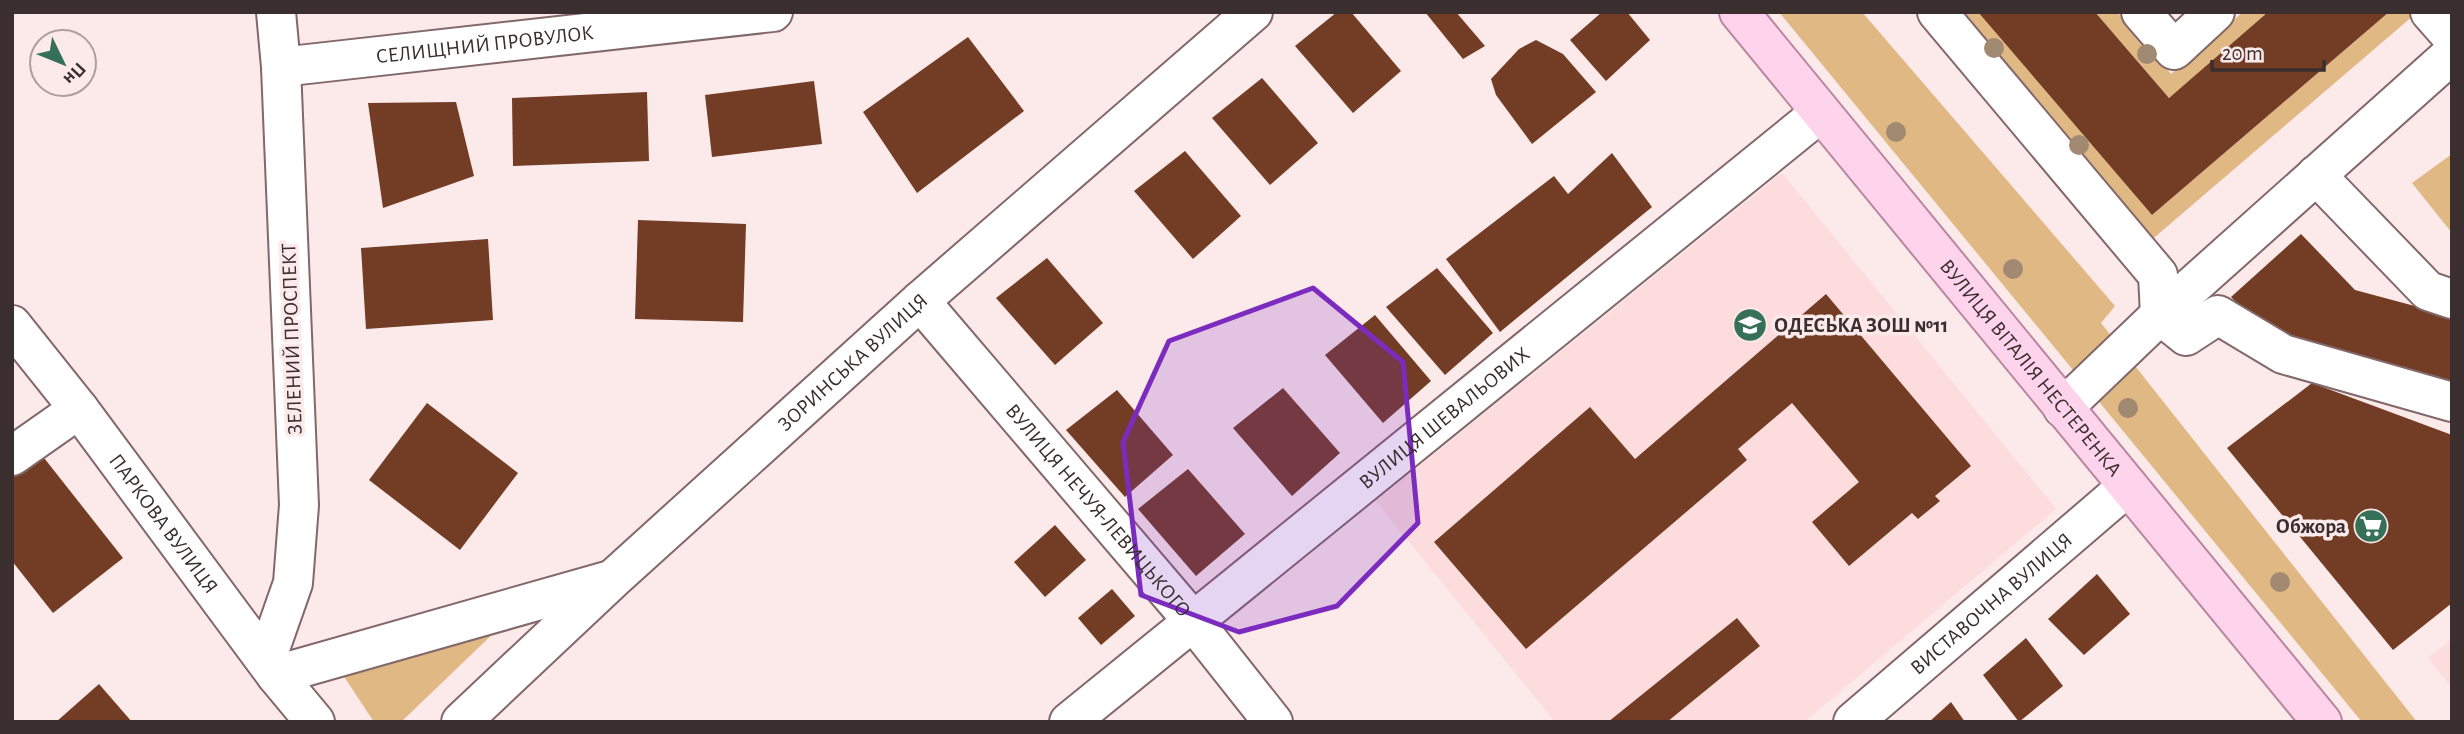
<svg xmlns="http://www.w3.org/2000/svg" width="2464" height="734" viewBox="0 0 2464 734" font-family="'Alegreya Sans',sans-serif">
<style>
.built{fill:#fcdcdd}
.green{fill:#e0b883}
.building{fill:#733d25}
.lines{fill:none;stroke-linecap:round;stroke-linejoin:round}
.minor-casing{stroke:#83686a;stroke-width:42}
.major-casing{stroke:#b986a1;stroke-width:42}
.minor{stroke:#fff;stroke-width:38}
.major{stroke:#fed3ec;stroke-width:38}
.tree{fill:#a18972}
.marked{fill:#7b2cbf;fill-opacity:0.2;stroke:#7b2cbf;stroke-width:5;stroke-linejoin:round}
.labels{text-anchor:middle;dominant-baseline:central;stroke-width:7;stroke-linejoin:round;paint-order:stroke}
.street-label{font-size:21px;fill:#3a2e2f;stroke:#fce9ea}
.poi-label{font-size:21px;font-weight:bold;fill:#3a2e2f;stroke:#fce9ea;text-anchor:start}
</style>
<rect width="100%" height="100%" fill="#fce9ea"/>
<g class="built">
<polygon points="1782,173 2056,509 1804,722 1555,722 1376,501"/>
<polygon points="2452,639 2452,688 2428,658"/>
</g>
<g class="green">
<polygon points="1779,12 1862,12 2115,306 2101,323 2417,722 2362,722"/>
<polygon points="1956,12 1978,12 2152,215 2389,12 2412,12 2414,15 2149,242"/>
<polygon points="2095,12 2117,12 2171,74 2243,12 2268,12 2169,98"/>
<polygon points="2452,154 2452,233 2412,183"/>
<polygon points="500,627 401,722 374,722 341,672"/>
</g>
<g class="building">
<polygon points="1337,12 1351,12 1401,71 1353,113 1295,46"/>
<polygon points="1425,12 1456,12 1485,46 1463,59"/>
<polygon points="1602,12 1627,12 1650,40 1606,81 1570,40"/>
<polygon points="1978,12 2095,12 2169,98 2268,12 2389,12 2152,215"/>
<polygon points="968,37 1024,111 917,193 863,112"/>
<polygon points="1536,40 1563,54 1596,92 1532,144 1496,95 1491,79 1519,49"/>
<polygon points="1262,78 1318,143 1270,185 1212,118"/>
<polygon points="814,81 822,144 712,157 705,95"/>
<polygon points="647,92 649,161 513,166 512,98"/>
<polygon points="456,102 474,176 383,208 368,103"/>
<polygon points="1185,151 1241,216 1193,259 1134,191"/>
<polygon points="1612,153 1652,207 1500,332 1446,259 1554,176 1568,194"/>
<polygon points="638,220 746,224 743,322 635,319"/>
<polygon points="2301,234 2355,290 2452,316 2452,400 2284,351 2231,297"/>
<polygon points="488,239 493,320 366,329 361,248"/>
<polygon points="1047,258 1103,323 1055,365 996,298"/>
<polygon points="1437,268 1493,333 1445,375 1386,307"/>
<polygon points="1826,294 1971,466 1935,496 1940,501 1918,519 1912,513 1849,566 1812,522 1859,482 1792,403 1738,449 1747,460 1526,649 1434,542 1590,407 1635,459"/>
<polygon points="1375,315 1431,381 1383,423 1325,355"/>
<polygon points="2312,383 2452,435 2452,603 2393,650 2227,448"/>
<polygon points="1283,388 1340,453 1292,496 1233,428"/>
<polygon points="1117,390 1173,455 1125,497 1066,430"/>
<polygon points="427,403 518,473 460,550 369,480"/>
<polygon points="37,449 123,558 53,613 12,561 12,469"/>
<polygon points="1188,469 1245,534 1196,576 1138,509"/>
<polygon points="1055,525 1086,560 1045,597 1014,562"/>
<polygon points="2097,574 2130,614 2084,655 2048,619"/>
<polygon points="1112,589 1135,616 1101,645 1078,618"/>
<polygon points="1737,618 1760,646 1667,722 1608,722"/>
<polygon points="2026,638 2063,686 2019,722 1983,675"/>
<polygon points="99,684 132,722 56,722"/>
<polygon points="1951,702 1965,722 1929,722"/>
</g>
<g class="lines">
<g class="minor-casing">
<g id="minor">
<polyline points="1937,12 2158,275 2160,315 2186,336 2218,315 2283,354 2452,402"/>
<polyline points="2141,12 2174,50 2215,12"/>
<polyline points="2430,12 2452,37"/>
<path id="s1" d="M281,67l492,-55"/>
<polyline points="2316,175 2428,291 2452,299"/>
<path id="s2" d="M920,301l273,320 80,101"/>
<path id="s3" d="M12,325l67,84 197,266 39,47"/>
<polyline points="2063,408 2160,315 2452,54"/>
<polyline points="12,456 79,409"/>
<polyline points="266,660 293,583 299,505 281,67 276,12"/>
<polyline points="276,675 607,581"/>
<path id="s4" d="M461,722l152,-143 307,-278 333,-289"/>
<path id="s5" d="M1069,722l751,-609"/>
<path id="s6" d="M1853,722l275,-236"/>
</g>
</g>
<g class="major-casing">
<g id="major">
<path id="s7" d="M1739,12l583,710"/>
</g>
</g>
<use href="#minor" class="minor"/>
<use href="#major" class="major"/>
</g>
<g class="tree">
<circle cx="1994" cy="48" r="10"/>
<circle cx="2147" cy="54" r="10"/>
<circle cx="1896" cy="132" r="10"/>
<circle cx="2079" cy="145" r="10"/>
<circle cx="2013" cy="269" r="10"/>
<circle cx="2128" cy="408" r="10"/>
<circle cx="2280" cy="582" r="10"/>
</g>
<path class="marked" d="M1313,288l90,74 15,161 -81,83 -98,26 -98,-37 -18,-153 46,-101z"/>
<defs>
<g id="school-disc" transform="scale(1.75)"><circle r="9.5" fill="#367059" stroke="#fce9ea"/><path d="M0-5L7-2L0 1L-7-2ZM-4 1L0 2.5L4 1V4Q0 6-4 4Z" fill="#fff"/></g>
<g id="supermarket-disc" transform="scale(1.75)"><circle r="9.5" fill="#367059" stroke="#fce9ea"/><path d="M-6-5.5h2.5l.6 2H6L4.5 2H-2.5L-4.4-4H-6ZM-1.5 3.2a1.3 1.3 0 1 0 .1 0ZM3 3.2a1.3 1.3 0 1 0 .1 0Z" fill="#fff"/></g>
</defs>
<g fill-rule="evenodd">
<use href="#school-disc" x="1750" y="325"/>
<use href="#supermarket-disc" x="2371" y="526"/>
</g>
<g class="labels">
<g class="street-label">
<text stroke="none"><textPath href="#s1" startOffset="205">СЕЛИЩНИЙ ПРОВУЛОК</textPath></text>
<text transform="translate(292 339) rotate(-92)">ЗЕЛЕНИЙ ПРОСПЕКТ</text>
<text stroke="none"><textPath href="#s4" startOffset="532">ЗОРИНСЬКА ВУЛИЦЯ</textPath></text>
<text stroke="none"><textPath href="#s7" startOffset="460">ВУЛИЦЯ ВІТАЛІЯ НЕСТЕРЕНКА</textPath></text>
<text stroke="none"><textPath href="#s5" startOffset="483">ВУЛИЦЯ ШЕВАЛЬОВИХ</textPath></text>
<text stroke="none"><textPath href="#s2" startOffset="275">ВУЛИЦЯ НЕЧУЯ-ЛЕВИЦЬКОГО</textPath></text>
<text stroke="none"><textPath href="#s3" startOffset="250">ПАРКОВА ВУЛИЦЯ</textPath></text>
<text stroke="none"><textPath href="#s6" startOffset="182">ВИСТАВОЧНА ВУЛИЦЯ</textPath></text>
</g>
<g class="poi-label">
<text x="1774" y="325">ОДЕСЬКА ЗОШ №11</text>
<text x="2346" y="526" text-anchor="end">Обжора</text>
</g>
</g>
<rect width="2464" height="734" fill="none" stroke="#3a2e2f" stroke-width="28"/>
<g transform="translate(63 63) rotate(133)"><circle r="33" fill="#fce9ea" stroke="#ae9e9f" stroke-width="2"/>
<path d="M0-5L12 26L0 18L-12 26Z" fill="#367059"/>
<text y="-10" font-size="19" font-weight="bold" text-anchor="middle" fill="#3a2e2f">Пн</text>
</g>
<path d="M2212 60v10h112v-10" fill="none" stroke="#3a2e2f" stroke-width="3.5"/>
<text x="2222" y="60" font-size="21" fill="#3a2e2f" stroke="#fce9ea" stroke-width="5" paint-order="stroke">20 m</text>
</svg>
